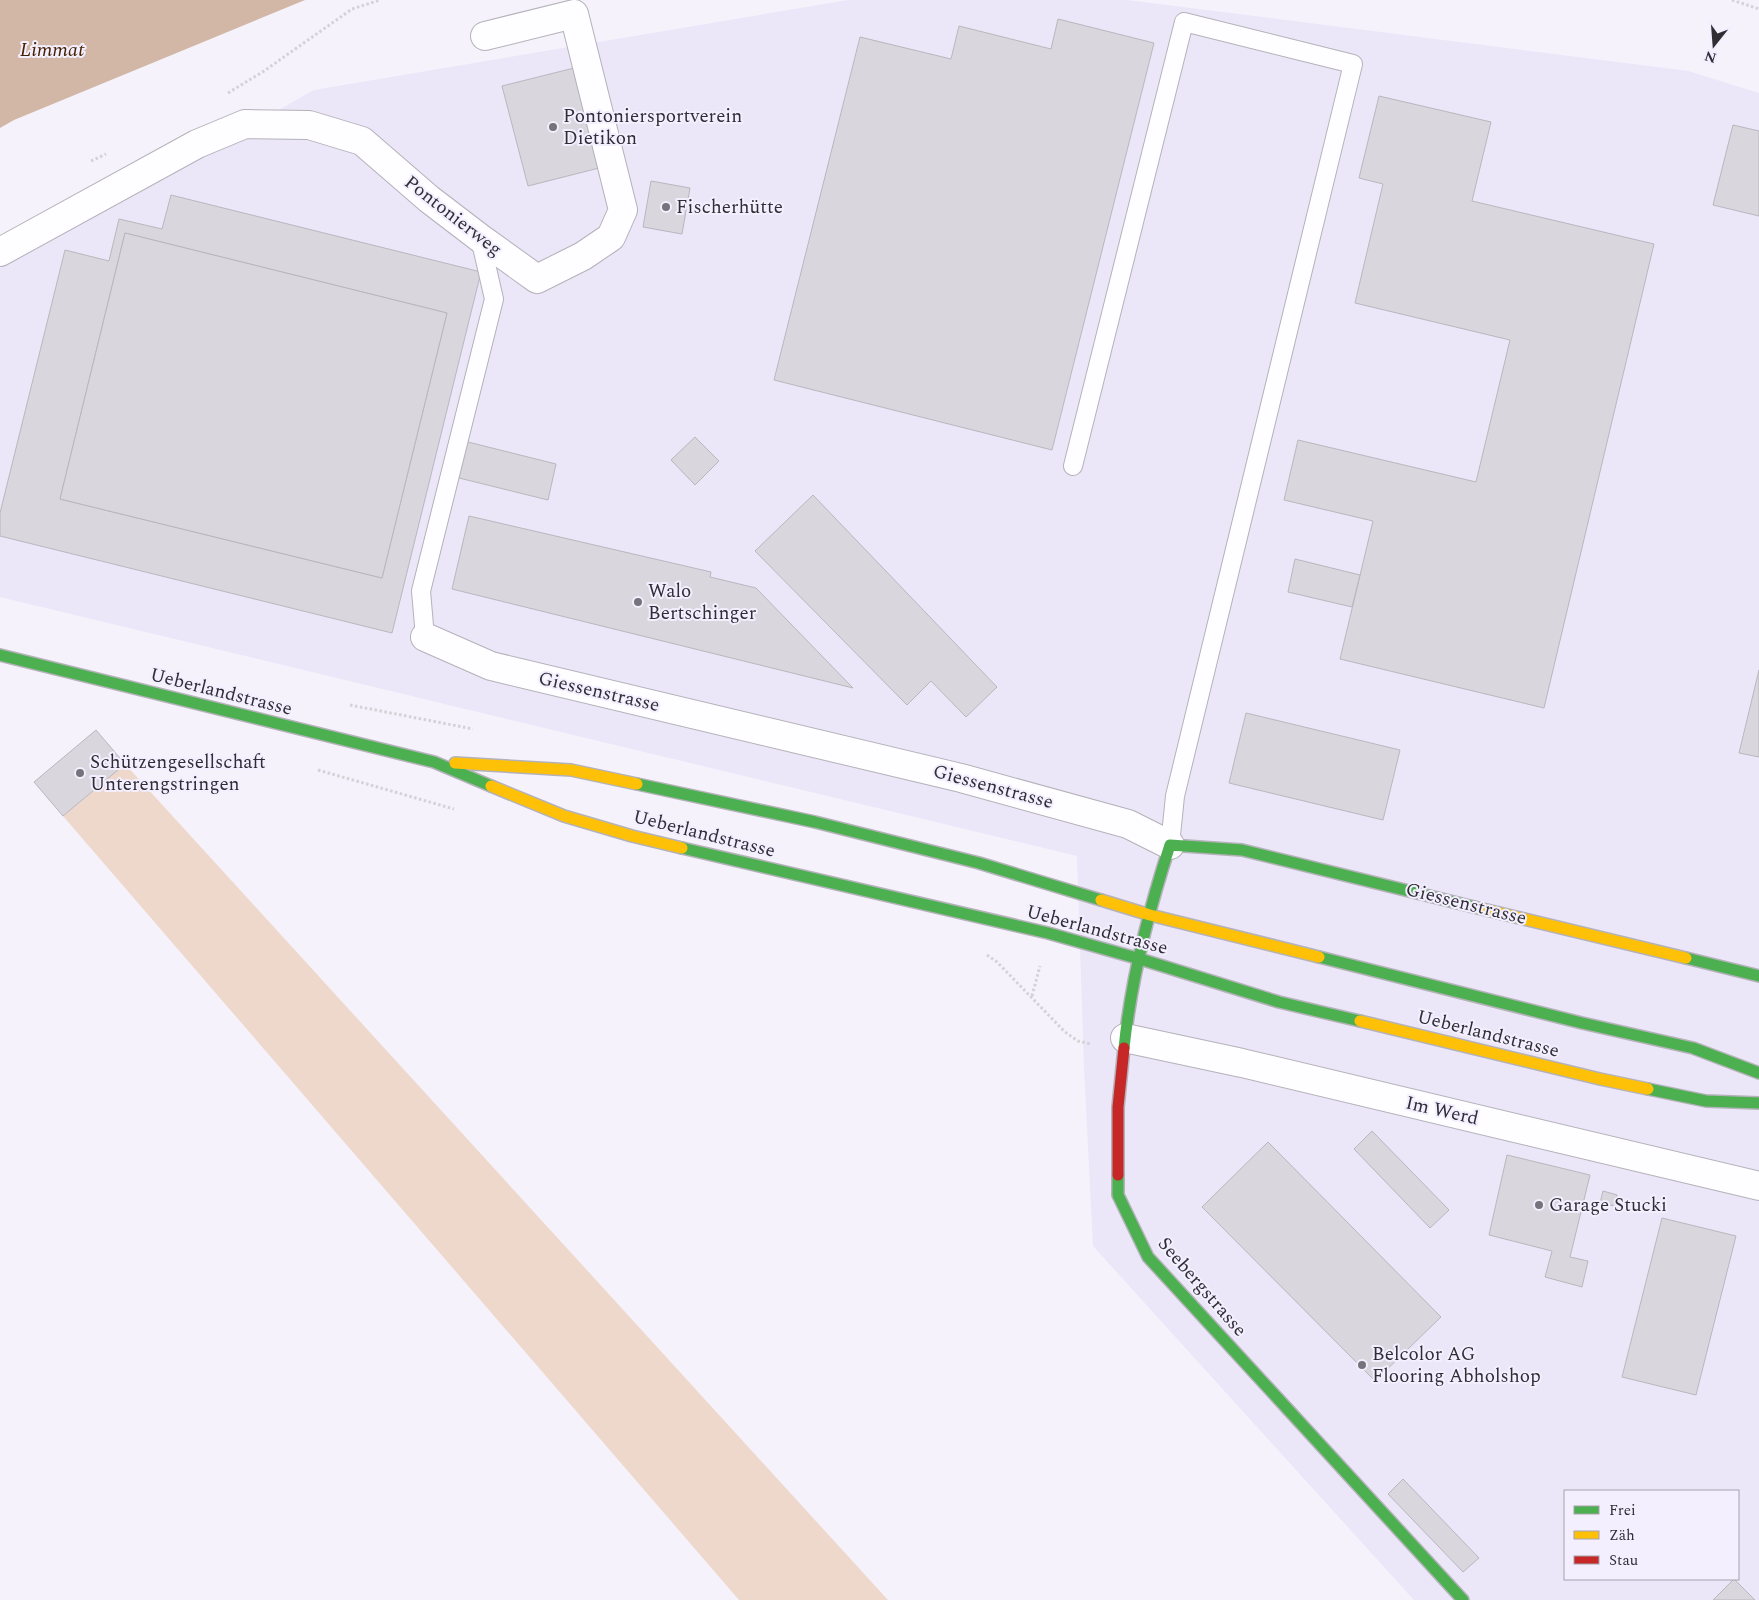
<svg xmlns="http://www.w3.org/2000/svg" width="1759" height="1600" viewBox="0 0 1759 1600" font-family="Spectral,serif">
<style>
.built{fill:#ebe6f8;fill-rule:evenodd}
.green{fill:#eed8cc}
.water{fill:#d2b7a6}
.building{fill:#d9d6de;stroke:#b8b7be;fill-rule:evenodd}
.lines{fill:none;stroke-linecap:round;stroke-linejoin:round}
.lane-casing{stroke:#b4b2b9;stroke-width:20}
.street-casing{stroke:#b4b2b9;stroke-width:30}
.fast-casing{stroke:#b4b2b9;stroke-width:14}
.slow-casing{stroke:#b4b2b9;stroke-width:14}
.jam-casing{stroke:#b4b2b9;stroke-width:14}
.path{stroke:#d3d2d5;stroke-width:3;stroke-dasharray:2.5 2.5;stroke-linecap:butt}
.lane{stroke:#fefdff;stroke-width:18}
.street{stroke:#fefdff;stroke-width:28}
.fast{stroke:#4caf50;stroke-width:11}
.slow{stroke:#ffc107;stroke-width:11}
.jam{stroke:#c62828;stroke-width:11}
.poi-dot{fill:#75737b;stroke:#f3efff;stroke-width:2}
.labels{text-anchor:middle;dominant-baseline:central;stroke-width:4;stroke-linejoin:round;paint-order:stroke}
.poi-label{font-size:19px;fill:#302e35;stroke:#f3efff;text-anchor:start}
.street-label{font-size:19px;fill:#302e35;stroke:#f3efff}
.water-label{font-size:20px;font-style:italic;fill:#452100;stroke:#f3efff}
</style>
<rect width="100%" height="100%" fill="#f5f2fc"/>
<path class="built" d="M848,0h279l561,71 71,22v1507h-345l-321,-354 -9,-179 -7,-211 -1077,-259v-329l314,-178zM1565,1491h173v88h-173z"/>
<polygon class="green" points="125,764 888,1600 739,1600 63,816"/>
<polygon class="water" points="0,0 305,0 14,120 0,128"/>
<g class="building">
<polygon points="1058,19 1154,43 1052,450 774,380 860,37 951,59 959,26 1051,49"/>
<polygon points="578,67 603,167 528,186 502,86"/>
<polygon points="1379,96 1491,122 1472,201 1654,244 1544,708 1340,659 1373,521 1284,500 1298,440 1476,482 1510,340 1355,303 1383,184 1359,178"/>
<polygon points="1733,125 1759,131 1759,216 1713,205"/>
<polygon points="651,181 690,188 682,234 643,227"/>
<path d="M171,195l310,77 -89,361 -392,-97v-23l65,-263 44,11 10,-42 43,10zM125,233l322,80 -65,265 -322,-79z"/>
<polygon points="125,233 447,313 382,578 60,499"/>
<polygon points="695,437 719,461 695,485 671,460"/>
<polygon points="464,441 556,464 548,500 455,477"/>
<polygon points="813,495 997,687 966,717 931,681 907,705 755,551"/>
<polygon points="469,516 711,572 710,577 756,588 853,688 452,589"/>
<polygon points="1295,559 1360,575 1352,607 1288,592"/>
<polygon points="1759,670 1759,757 1739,753"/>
<polygon points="1246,713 1400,750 1383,820 1229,783"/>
<polygon points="96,730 125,764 63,816 34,782"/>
<polygon points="1372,1131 1449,1210 1430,1228 1354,1149"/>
<polygon points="1268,1142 1441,1317 1375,1381 1202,1207"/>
<polygon points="1507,1155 1590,1175 1570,1257 1588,1261 1582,1287 1545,1277 1552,1251 1489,1235"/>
<polygon points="1603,1191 1617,1195 1614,1206 1600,1203"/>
<polygon points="1662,1218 1736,1236 1696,1395 1622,1377"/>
<polygon points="1403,1479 1479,1558 1463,1572 1388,1494"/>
<polygon points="1734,1579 1755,1600 1713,1600"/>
</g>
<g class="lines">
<g class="lane-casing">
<g id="lane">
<polyline points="1073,466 1184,22 1353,64 1175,796 1170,845"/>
<polyline points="425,637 421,591 494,299 480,238"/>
</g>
</g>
<g class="street-casing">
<g id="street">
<polyline points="0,252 197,144 245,124 309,125 362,141 429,199 480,238 537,279 583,256 611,237 623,210 574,14 485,36"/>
<polyline points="425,637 491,666 961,778 1128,824 1170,845"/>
<polyline points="1125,1038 1242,1063 1759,1186"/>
</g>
</g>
<g class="fast-casing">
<g id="fast">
<polyline points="0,655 434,762 491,786"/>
<polyline points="637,784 815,822 979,863 1101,900"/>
<polyline points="682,848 1048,933 1140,959 1279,1002 1360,1021"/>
<polyline points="1319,957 1582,1023 1693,1048 1759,1073"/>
<polyline points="1686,958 1759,976"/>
<path d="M1124,1048c7,-67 25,-139 46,-203l72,5 232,57"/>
<polyline points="1648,1089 1706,1101 1759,1103"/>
<polyline points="1118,1175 1118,1195 1148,1257 1463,1600"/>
</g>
</g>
<g class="slow-casing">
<g id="slow">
<polyline points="455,763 571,770 637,784"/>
<polyline points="491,786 564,816 632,836 682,848"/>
<polyline points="1101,900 1150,915 1319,957"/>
<polyline points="1474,907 1686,958"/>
<polyline points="1360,1021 1600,1079 1648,1089"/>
</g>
</g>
<g class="jam-casing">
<polyline id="jam" points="1118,1175 1118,1107 1124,1048"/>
</g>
<g class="path">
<polyline points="1732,0 1759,9"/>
<polyline points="228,93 264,71 352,9 380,0"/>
<polyline points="91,161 106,154"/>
<polyline points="350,705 473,729"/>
<polyline points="318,770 454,809"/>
<polyline points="987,955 997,962 1065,1032 1078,1041 1091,1044"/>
<polyline points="1032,996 1040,966"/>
</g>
<use href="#lane" class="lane"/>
<use href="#street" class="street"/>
<use href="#fast" class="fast"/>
<use href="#slow" class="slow"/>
<use href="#jam" class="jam"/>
</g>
<g class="poi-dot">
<circle cx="553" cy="127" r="5"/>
<circle cx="666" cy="207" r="5"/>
<circle cx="638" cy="602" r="5"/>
<circle cx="80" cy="773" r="5"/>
<circle cx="1539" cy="1205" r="5"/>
<circle cx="1362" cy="1365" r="5"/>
</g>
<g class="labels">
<g class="poi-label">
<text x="563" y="116">Pontoniersportverein<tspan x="563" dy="22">Dietikon</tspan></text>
<text x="676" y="207">Fischerhütte</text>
<text x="648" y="591">Walo<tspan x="648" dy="22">Bertschinger</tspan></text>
<text x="90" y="762">Schützengesellschaft<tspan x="90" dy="22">Unterengstringen</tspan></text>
<text x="1549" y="1205">Garage Stucki</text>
<text x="1372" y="1354">Belcolor AG<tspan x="1372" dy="22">Flooring Abholshop</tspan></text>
</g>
<g class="street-label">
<text transform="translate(453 216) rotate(38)">Pontonierweg</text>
<text transform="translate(221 692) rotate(14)">Ueberlandstrasse</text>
<text transform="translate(599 692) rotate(13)">Giessenstrasse</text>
<text transform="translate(993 787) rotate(15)">Giessenstrasse</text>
<text transform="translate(704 834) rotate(14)">Ueberlandstrasse</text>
<text transform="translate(1466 904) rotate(14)">Giessenstrasse</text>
<text transform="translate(1097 930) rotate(15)">Ueberlandstrasse</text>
<text transform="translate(1488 1034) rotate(14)">Ueberlandstrasse</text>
<text transform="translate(1442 1111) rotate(13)">Im Werd</text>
<text transform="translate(1202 1287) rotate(49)">Seebergstrasse</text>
</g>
<g class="water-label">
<text x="52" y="50">Limmat</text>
</g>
</g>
<rect x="1564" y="1490" width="175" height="90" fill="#f3efff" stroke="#a5a2ae"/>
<rect x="1574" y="1506" width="25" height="8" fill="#4caf50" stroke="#a5a2ae"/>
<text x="1609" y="1515" font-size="15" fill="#302e35">Frei</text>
<rect x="1574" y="1531" width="25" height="8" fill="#ffc107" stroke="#a5a2ae"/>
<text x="1609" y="1540" font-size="15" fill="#302e35">Zäh</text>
<rect x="1574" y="1556" width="25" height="8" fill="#c62828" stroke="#a5a2ae"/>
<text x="1609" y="1565" font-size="15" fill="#302e35">Stau</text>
<g transform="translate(1714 45) rotate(197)" stroke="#f3efff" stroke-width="4" paint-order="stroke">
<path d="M0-4L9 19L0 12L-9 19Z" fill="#302e35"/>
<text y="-8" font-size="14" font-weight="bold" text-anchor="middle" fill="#302e35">N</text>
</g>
</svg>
